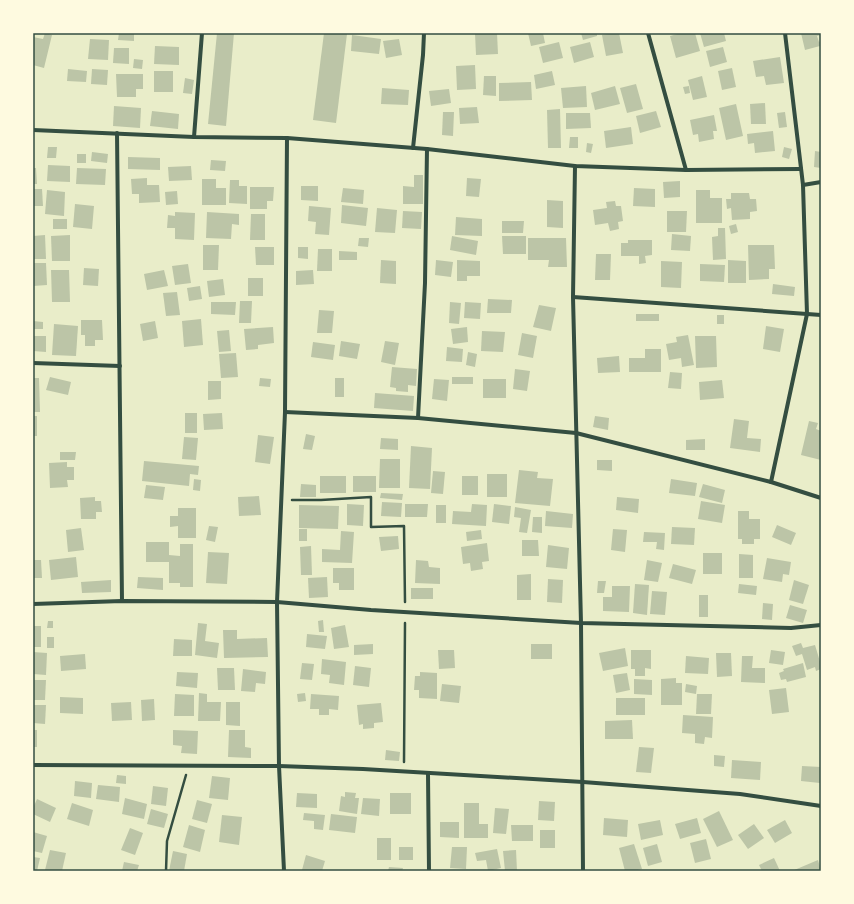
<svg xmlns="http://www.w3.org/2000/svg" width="854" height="904" viewBox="0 0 854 904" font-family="Inter,sans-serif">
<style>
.building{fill:#bcc5a7}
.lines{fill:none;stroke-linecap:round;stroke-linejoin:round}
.path{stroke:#344e41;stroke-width:2.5}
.minor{stroke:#344e41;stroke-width:4}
.neatline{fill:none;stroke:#344e41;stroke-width:1.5}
</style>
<rect width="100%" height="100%" fill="#e9edc9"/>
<g class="building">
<polygon points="45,33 52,35 44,68 33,65 33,37 43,39"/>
<polygon points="119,33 134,33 134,41 118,40"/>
<polygon points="217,33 234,33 226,126 208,124"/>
<polygon points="324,33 347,34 336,123 313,120"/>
<polygon points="475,33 497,33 498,54 476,55"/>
<polygon points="528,33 543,33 545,43 531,46"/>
<polygon points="581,33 597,33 597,36 583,40"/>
<polygon points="614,33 619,33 623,53 606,56 602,35"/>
<polygon points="681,33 695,33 700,51 676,58 670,36"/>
<polygon points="700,33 724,33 726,41 704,47"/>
<polygon points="801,33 820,33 821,35 817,36 819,42 821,41 820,46 805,50"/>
<polygon points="352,35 381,39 379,54 351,51"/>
<polygon points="90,39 109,40 108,60 88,59"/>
<polygon points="399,39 402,55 386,58 383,41"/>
<polygon points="559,42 563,58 543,63 539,47"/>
<polygon points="590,42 594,57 574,63 570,47"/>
<polygon points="155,46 179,47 179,65 154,64"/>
<polygon points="723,47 727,62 710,67 706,51"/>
<polygon points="114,48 129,48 129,64 113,63"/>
<polygon points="780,57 784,83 766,85 764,76 756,77 753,61"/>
<polygon points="134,59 143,60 142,69 133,68"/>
<polygon points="475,65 476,89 457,90 456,66"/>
<polygon points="732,68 736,87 722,90 718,71"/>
<polygon points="68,69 87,71 86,82 67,81"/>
<polygon points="92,69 108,70 107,85 91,84"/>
<rect x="154" y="71" width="19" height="21"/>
<polygon points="552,71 555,85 536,89 534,75"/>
<polygon points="116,74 143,74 143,89 136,89 136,97 117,97"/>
<polygon points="484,76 496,76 496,96 483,95"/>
<polygon points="702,76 707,97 693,100 688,80"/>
<polygon points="185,78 194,80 192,94 183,93"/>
<polygon points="531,82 532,100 499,101 499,83"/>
<polygon points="636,84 643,109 627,113 620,88"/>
<polygon points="586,86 587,107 563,108 561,88"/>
<polygon points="615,86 620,104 595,110 591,93"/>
<polygon points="689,86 690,93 685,94 683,87"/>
<polygon points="382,88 409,90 408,105 381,104"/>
<polygon points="449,89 451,103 431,106 429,91"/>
<polygon points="765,103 766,124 751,124 750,104"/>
<polygon points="736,104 743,136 726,140 719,108"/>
<polygon points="114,106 141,108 140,128 113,126"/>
<polygon points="477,107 479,123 460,124 459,108"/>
<polygon points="560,109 561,148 548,148 547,110"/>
<polygon points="152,111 179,114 178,129 150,126"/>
<polygon points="656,111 661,127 640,133 636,116"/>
<polygon points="443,112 454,112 453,136 442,135"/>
<polygon points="785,112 787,127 779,128 777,113"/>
<polygon points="566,113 590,113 591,128 566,129"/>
<polygon points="714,115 717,131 713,131 714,139 699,142 698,134 693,135 690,120"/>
<polygon points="631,127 633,144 606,148 604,131"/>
<polygon points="773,131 775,151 755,153 754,143 748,144 747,134"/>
<polygon points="570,137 578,137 578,148 569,148"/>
<polygon points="587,143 593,144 591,153 586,152"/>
<polygon points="48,147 57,147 56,158 47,158"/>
<polygon points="784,147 792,149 789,159 782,157"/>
<polygon points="815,151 821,152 821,168 814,167"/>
<polygon points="92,152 108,154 107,163 91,161"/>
<rect x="77" y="154" width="9" height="9"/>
<polygon points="128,157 160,158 160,170 128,169"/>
<polygon points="211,160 226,161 225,171 210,170"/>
<polygon points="48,165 70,166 70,182 47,181"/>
<polygon points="191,166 192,180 169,181 168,167"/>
<polygon points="33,168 36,168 37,184 33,184"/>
<polygon points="77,168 106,169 105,185 76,184"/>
<polygon points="414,175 423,175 423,204 403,204 403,186 414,187"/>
<polygon points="147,178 147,185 159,185 160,202 139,203 139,194 132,194 131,179"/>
<polygon points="467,178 481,179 479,197 466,196"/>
<polygon points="202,179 216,179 216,188 226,188 226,205 202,205"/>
<polygon points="230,180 239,180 239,186 247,186 247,204 229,203"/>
<polygon points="680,181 680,197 664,198 663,182"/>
<polygon points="301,186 318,186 318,201 301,200"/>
<polygon points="250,187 274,187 273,201 267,201 267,209 250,209"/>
<polygon points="343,188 364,190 363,204 341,202"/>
<polygon points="634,188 655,189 655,207 633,206"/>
<polygon points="33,189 42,189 43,206 33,206"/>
<polygon points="47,190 65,192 64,216 45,214"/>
<polygon points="696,190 710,190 710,198 722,198 722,223 696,223"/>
<polygon points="177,191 178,204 166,205 165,192"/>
<polygon points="731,193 749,193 750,199 756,199 757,211 750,212 750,219 732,220 731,208 727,209 726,199 731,199"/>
<polygon points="547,200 563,201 563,228 547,227"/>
<polygon points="615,201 616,206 621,206 623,221 618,222 619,229 610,231 608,223 595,225 593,210 607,208 606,202"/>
<polygon points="75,204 94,206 92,229 73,227"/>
<polygon points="342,205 368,208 366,226 341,223"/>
<polygon points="309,206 331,208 329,235 315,234 316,222 308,221"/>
<polygon points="377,208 397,210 395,233 375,232"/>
<polygon points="403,211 422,212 421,229 402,228"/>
<polygon points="667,211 687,211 686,232 667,232"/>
<polygon points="175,212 195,213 194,240 175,239 175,228 167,228 168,215 175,216"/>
<polygon points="207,212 239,214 239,225 232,224 231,239 206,238"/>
<polygon points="251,214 265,214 265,240 250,240"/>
<polygon points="456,217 482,219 482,236 455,235"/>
<rect x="53" y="219" width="14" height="10"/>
<polygon points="502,221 524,221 523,233 502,233"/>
<polygon points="736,224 738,232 731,234 729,226"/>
<polygon points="718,228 725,228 726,259 713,260 712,237 718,236"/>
<polygon points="672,234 691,236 690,251 671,250"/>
<polygon points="45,235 46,259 33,259 33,236"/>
<polygon points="70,235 70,261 52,261 51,236"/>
<polygon points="452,236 478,241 476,255 450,250"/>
<polygon points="502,236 526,236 526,254 503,254"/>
<polygon points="359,238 369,238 368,247 358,246"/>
<polygon points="528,238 566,238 567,267 548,267 549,260 528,260"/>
<polygon points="628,240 652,240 652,255 645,256 646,263 639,264 639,256 621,256 621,243 628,243"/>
<polygon points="203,245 219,245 218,270 203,270"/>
<polygon points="748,245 774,245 775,269 769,269 769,279 749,280"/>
<polygon points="255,247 274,247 274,265 256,265"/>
<polygon points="298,247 308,247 308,259 298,258"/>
<polygon points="318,249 332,249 332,271 317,271"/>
<polygon points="339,251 357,252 357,260 339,260"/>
<polygon points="596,254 611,254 610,280 595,280"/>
<polygon points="381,260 396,261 396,284 380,283"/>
<polygon points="436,260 453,262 451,277 435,275"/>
<polygon points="457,260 480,261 480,276 467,276 467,281 457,281"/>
<polygon points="728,260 746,261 746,283 728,283"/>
<polygon points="661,261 682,262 681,288 661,287"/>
<polygon points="33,263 46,263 47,285 33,286"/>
<polygon points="188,264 191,283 175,285 172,266"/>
<polygon points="700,264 725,265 724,282 700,281"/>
<polygon points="84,268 99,269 98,286 83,285"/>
<polygon points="51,270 69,270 70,302 52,302"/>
<polygon points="164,270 168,286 147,290 144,274"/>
<polygon points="313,270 314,284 296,285 296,271"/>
<rect x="248" y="278" width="15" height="18"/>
<polygon points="223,279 225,295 209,297 207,281"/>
<polygon points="773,284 795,287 794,296 772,294"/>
<polygon points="200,286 202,299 189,301 187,288"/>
<polygon points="177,292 180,315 166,316 163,293"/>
<polygon points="488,299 512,300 511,313 487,313"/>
<polygon points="240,301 252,301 251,323 239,323"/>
<polygon points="211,302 236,302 235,315 211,314"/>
<polygon points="450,302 461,303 459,324 449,323"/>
<polygon points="465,302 481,303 480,319 464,318"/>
<polygon points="539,305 556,308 551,331 533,327"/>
<polygon points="319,310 334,311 332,333 317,333"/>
<rect x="636" y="314" width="23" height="7"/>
<rect x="717" y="315" width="7" height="9"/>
<polygon points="201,319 203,345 184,347 182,321"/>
<polygon points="81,320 102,320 103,340 95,340 95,346 85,346 85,335 81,335"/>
<polygon points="33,321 43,322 43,329 33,329"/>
<polygon points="155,321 158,338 143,341 140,324"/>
<polygon points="54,324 78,326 76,356 52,355"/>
<polygon points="766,326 784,329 780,352 763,349"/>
<polygon points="273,327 274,343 258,345 258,349 246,350 244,329"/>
<polygon points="467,327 468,342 453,344 451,329"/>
<polygon points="229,330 231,351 219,352 217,331"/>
<polygon points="482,331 505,332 503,352 481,351"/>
<polygon points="522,333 537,336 533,358 518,355"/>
<polygon points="688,335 694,365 682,367 681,358 669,360 666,344 677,342 676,337"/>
<polygon points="33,336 46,336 46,352 33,351"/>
<polygon points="695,336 716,336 717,367 696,368"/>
<polygon points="341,341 360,344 357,359 339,356"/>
<polygon points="385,341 399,343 395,365 381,362"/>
<polygon points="313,342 335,345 333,360 311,357"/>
<polygon points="447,347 463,349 462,362 446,361"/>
<polygon points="645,349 661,349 661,372 629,372 629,358 645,358"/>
<polygon points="468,352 477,354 475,367 466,365"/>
<polygon points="236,353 238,377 221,378 219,354"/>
<polygon points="619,356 620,372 598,373 597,358"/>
<polygon points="392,367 417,369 416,386 408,385 408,392 396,391 396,388 390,387"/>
<polygon points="515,369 530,371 527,391 513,389"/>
<polygon points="670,372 682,373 681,389 668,388"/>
<polygon points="50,377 71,382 68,395 46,390"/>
<rect x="452" y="377" width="21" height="7"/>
<polygon points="33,378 39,378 40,412 33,412"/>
<polygon points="260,378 271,379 270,387 259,386"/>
<rect x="335" y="378" width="9" height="19"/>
<polygon points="434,379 449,380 447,401 432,399"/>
<rect x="483" y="379" width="23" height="19"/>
<polygon points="722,380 724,398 700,400 699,382"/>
<polygon points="208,381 221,381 221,399 208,400"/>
<polygon points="375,393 414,396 413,411 374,408"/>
<rect x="185" y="413" width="12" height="20"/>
<polygon points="222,413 223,429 204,430 203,414"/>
<rect x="33" y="416" width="4" height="20"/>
<polygon points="595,416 609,418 608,430 593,427"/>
<polygon points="734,419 749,421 747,438 761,439 760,452 730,448"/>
<polygon points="809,421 818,423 816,429 821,431 821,460 801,455"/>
<polygon points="306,434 315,436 312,450 303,449"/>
<polygon points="258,435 274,437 270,464 255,462"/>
<polygon points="184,437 198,438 196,460 182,459"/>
<polygon points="381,438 398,439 398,450 380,449"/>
<polygon points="705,439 705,450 686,450 686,440"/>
<polygon points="411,446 432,448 430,489 409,488"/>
<polygon points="60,452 76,452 75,460 60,460"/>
<polygon points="380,459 400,459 400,488 379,488"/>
<polygon points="597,460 612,460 612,471 597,470"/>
<polygon points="144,461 199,466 198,475 190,474 189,486 142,481"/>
<polygon points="67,462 67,467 74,467 74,480 67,480 68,487 50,488 49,463"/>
<polygon points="519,470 538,472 537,478 553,479 550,506 515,503"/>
<polygon points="433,471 445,472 443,494 431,493"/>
<rect x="487" y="474" width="20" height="23"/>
<rect x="320" y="476" width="26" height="17"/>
<rect x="353" y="476" width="23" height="16"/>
<rect x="462" y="476" width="16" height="19"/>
<polygon points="194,479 201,480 200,491 193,490"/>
<polygon points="671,479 697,483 695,496 669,493"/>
<polygon points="301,484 316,485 316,497 300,497"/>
<polygon points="703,484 725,490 722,503 699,497"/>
<polygon points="146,485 165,487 163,500 144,498"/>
<polygon points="381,493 403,494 402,500 380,498"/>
<polygon points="259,496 261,515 239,516 238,497"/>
<polygon points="95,497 95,501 101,501 102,512 96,512 96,519 81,519 80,498"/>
<polygon points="617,497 639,499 638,513 616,510"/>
<polygon points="701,501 725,505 722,523 698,519"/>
<polygon points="382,502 402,503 401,517 381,516"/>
<polygon points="347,504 364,505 363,526 347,525"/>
<polygon points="405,504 428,504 427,517 405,517"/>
<polygon points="472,504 487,505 486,526 452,524 453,511 471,512"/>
<polygon points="494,504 511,506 509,524 492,522"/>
<polygon points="299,505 339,506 338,529 299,528"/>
<rect x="436" y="505" width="10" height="18"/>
<polygon points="515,507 531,510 527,533 519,532 521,518 514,517"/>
<polygon points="178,508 196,508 196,538 178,538 178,526 170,527 170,516 178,516"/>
<polygon points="546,511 573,514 572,528 545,526"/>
<polygon points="738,511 749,511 749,519 760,519 760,539 754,539 754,544 742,544 742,539 738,539"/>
<polygon points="533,517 542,517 542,533 532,532"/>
<polygon points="777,525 796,533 791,545 772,537"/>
<polygon points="209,526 218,527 215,542 206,540"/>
<polygon points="672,527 695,528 694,545 671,544"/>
<polygon points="81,528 84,550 68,552 66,530"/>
<rect x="299" y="529" width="8" height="12"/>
<polygon points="613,529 627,530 625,552 611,550"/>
<polygon points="481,530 482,539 467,541 466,532"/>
<polygon points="341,531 354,532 352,563 322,562 322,549 340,550"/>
<polygon points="644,532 665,533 664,550 656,549 657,542 643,542"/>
<polygon points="398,536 399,549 381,551 379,537"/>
<polygon points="522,540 538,540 539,556 522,556"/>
<polygon points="146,542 169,542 169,555 180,556 180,544 193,544 193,587 180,587 180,583 169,583 169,562 146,562"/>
<polygon points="487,543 489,561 482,562 483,569 471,571 470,563 463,564 461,547"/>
<polygon points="548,545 569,548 567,569 546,567"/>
<polygon points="311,546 312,575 301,575 300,547"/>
<polygon points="208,552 229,553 227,584 206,583"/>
<rect x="703" y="553" width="19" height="21"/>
<polygon points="739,554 753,555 753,578 739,578"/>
<polygon points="76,557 78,577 51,580 49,560"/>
<polygon points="767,558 791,562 789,575 783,574 782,582 763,579"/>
<polygon points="33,560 41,560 42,578 33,578"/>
<polygon points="416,560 428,561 429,567 440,568 440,584 415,583"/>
<polygon points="647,560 662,563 658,582 644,580"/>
<polygon points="673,564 696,570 692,584 669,578"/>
<polygon points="333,568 354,568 354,590 339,590 339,583 333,583"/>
<polygon points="531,574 531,600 517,600 517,575"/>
<polygon points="138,577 163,578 163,590 137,588"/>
<polygon points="327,577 328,597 309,598 308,578"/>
<polygon points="548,579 563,580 562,603 547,602"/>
<polygon points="111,580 111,592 82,593 81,582"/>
<polygon points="794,580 809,585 803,604 789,600"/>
<polygon points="598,581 606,581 604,593 597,593"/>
<polygon points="635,584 649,585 647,615 633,613"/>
<polygon points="739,584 757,586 756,595 738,593"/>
<polygon points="612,586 630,586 629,612 603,611 603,597 612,597"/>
<rect x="411" y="588" width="22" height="11"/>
<polygon points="652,591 667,592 665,615 650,614"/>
<rect x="699" y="595" width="9" height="22"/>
<polygon points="763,603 773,604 772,620 762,619"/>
<polygon points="790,605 807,610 803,623 786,618"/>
<polygon points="323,620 324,632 319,632 318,621"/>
<polygon points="48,621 53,621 53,628 47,628"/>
<polygon points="198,623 207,624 205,641 219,643 217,658 195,655"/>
<polygon points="345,625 349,647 334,649 331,628"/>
<rect x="33" y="626" width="8" height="21"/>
<polygon points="223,630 237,630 237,639 267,638 268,657 224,658"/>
<polygon points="307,634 327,636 325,649 306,647"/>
<rect x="47" y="637" width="7" height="11"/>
<polygon points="174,639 192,640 192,656 173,656"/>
<polygon points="801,643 803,648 815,645 821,665 821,669 816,671 815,667 807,670 802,654 796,656 792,646"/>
<polygon points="373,644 373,654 354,655 354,645"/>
<rect x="531" y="644" width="21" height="15"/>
<polygon points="625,648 628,666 603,671 599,653"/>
<polygon points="438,650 454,650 455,668 439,669"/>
<polygon points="631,650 651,650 651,669 645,668 645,676 635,676 635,669 631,669"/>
<polygon points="771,650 785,652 783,665 769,663"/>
<polygon points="33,652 47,653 46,675 33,674"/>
<polygon points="716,653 731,653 732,676 717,677"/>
<polygon points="85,654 86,669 61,671 60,656"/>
<polygon points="686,656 709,658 708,674 685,673"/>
<polygon points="742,656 753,656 752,668 765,668 765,683 741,682"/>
<polygon points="322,659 346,662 344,685 329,683 330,675 321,674"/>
<polygon points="302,663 314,664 312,680 300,679"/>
<polygon points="803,663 806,677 787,682 786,679 781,680 779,673 784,671 783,669"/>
<polygon points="355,666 371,668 369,687 353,685"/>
<polygon points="217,668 234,668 235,690 218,690"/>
<polygon points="243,669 266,672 265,684 256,683 255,692 241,691"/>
<polygon points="177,672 198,673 197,688 176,686"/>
<polygon points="420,672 437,673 437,699 419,698 419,690 414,690 415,676 420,676"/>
<polygon points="627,673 630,690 616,693 613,675"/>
<polygon points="676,678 676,683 682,683 682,705 661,705 661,679"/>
<polygon points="634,679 652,680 652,695 634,694"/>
<polygon points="33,680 46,680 45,700 33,700"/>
<polygon points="442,684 461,686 459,703 440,701"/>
<polygon points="686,684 697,686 696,694 685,692"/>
<polygon points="786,688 789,712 772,714 769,690"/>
<polygon points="199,693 207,694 207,702 221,702 220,721 198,721"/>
<polygon points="305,693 306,701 298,702 297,694"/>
<polygon points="175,694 194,695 194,716 174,716"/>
<polygon points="311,694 339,696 338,710 329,709 329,715 319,715 319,709 310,709"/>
<polygon points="697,694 712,694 711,714 696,714"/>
<polygon points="60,697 83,698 83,714 60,713"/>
<rect x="616" y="698" width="29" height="17"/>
<polygon points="154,699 155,720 142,721 141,700"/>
<polygon points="131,702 132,720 112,721 111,703"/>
<polygon points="226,702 240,702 240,726 226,725"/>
<polygon points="381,703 383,722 374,723 374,728 363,729 363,724 359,725 357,705"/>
<polygon points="33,705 46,705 45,724 33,723"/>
<polygon points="683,715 713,717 712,738 705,737 704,744 695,743 695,734 682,733"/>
<polygon points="632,720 633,739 605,739 605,721"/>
<rect x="33" y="730" width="4" height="17"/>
<polygon points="173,730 198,731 197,754 181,753 182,746 173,745"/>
<polygon points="229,730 245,730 245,747 251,748 251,758 228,757"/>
<polygon points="639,747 654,748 651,773 636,772"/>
<polygon points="386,750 400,752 399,761 385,760"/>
<polygon points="714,755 725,756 724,767 714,766"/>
<polygon points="732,760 761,762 760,780 731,778"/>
<polygon points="802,766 821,767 820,783 801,781"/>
<polygon points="117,775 126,776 126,784 116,783"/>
<polygon points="212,776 230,778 228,800 209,798"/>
<polygon points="75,781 92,783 91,798 74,796"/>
<polygon points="98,785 120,787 119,802 96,799"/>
<polygon points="153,786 168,788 166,806 151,804"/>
<polygon points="345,792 356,793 355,798 359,798 357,814 339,811 341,796 345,797"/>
<polygon points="297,793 317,794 317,808 296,807"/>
<rect x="390" y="793" width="21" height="21"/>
<polygon points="125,798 147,804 144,819 122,814"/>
<polygon points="363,798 380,799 379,816 361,814"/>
<polygon points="37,799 56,808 50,822 33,814 33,808"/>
<polygon points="197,800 212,804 207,823 192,819"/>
<polygon points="539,801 555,802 554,821 538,820"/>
<polygon points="72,803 93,810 89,826 67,819"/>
<polygon points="464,803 479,803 479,824 488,824 488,838 464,838"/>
<polygon points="495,808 509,809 506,834 493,833"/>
<polygon points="151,809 168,814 164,828 147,824"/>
<polygon points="719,811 733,840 717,847 703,819"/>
<polygon points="304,813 325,815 323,830 314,829 314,821 303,820"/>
<polygon points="331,814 357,817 355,833 329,830"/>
<polygon points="222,815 242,817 239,845 219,842"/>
<polygon points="604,818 628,820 627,837 603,835"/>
<polygon points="697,818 701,833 680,839 675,824"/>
<polygon points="660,820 663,835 641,840 638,824"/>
<polygon points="785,820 792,833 775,843 767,830"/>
<polygon points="440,822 459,822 459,838 440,837"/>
<polygon points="754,824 764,838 748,849 738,835"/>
<polygon points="189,825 205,830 200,852 183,847"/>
<polygon points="511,825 533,825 533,841 512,841"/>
<polygon points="130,828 143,833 135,855 121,850"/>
<rect x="540" y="830" width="15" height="18"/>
<polygon points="33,832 47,836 42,853 33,851"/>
<rect x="377" y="838" width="14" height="22"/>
<polygon points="706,839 711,859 695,863 690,843"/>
<polygon points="634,844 642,869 633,871 625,871 619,848"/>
<polygon points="657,844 662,862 648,866 643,848"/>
<rect x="399" y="847" width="14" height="13"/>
<polygon points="452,847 467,847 466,869 450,868"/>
<polygon points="497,849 501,868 488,871 486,860 477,861 475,853"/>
<polygon points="50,850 66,853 62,871 45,870"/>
<polygon points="516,850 517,871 505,871 503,851"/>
<polygon points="173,851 187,854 184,871 169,871"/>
<polygon points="306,855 325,861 322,871 302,870"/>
<polygon points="33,857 40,858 37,871 33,871"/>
<polygon points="774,858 780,871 762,871 759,865"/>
<polygon points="818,860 821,871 792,871"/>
<polygon points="124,862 139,865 137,871 122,871"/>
<polygon points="389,867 403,868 402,871 388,871"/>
</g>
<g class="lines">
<g class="path">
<polyline points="292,500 321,500 371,497 371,527 404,526 405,602"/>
<polyline points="404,762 405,623"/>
<polyline points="166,871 167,841 186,775"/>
</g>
<g class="minor">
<polyline points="648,33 686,170"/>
<polyline points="33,130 194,137 287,138 427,149 575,166 686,170 801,169"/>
<polyline points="117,133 122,601"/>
<polyline points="194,137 202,33"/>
<polyline points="413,148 423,55 424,33"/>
<polyline points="575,166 573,297 581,623 583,871"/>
<polyline points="803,185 821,182"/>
<polyline points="573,297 821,315"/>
<polyline points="33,363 120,366"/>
<polyline points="285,412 418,418 576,433 771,482 821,498"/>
<polyline points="418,418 425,283 427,149"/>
<polyline points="771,482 807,314 803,185 785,33"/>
<polyline points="33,604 122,601 277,602 371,610 581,623 791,628 821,625"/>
<polyline points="33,765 279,766 363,769 583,782 740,794 821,806"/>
<polyline points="428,774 429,871"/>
<polyline points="284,871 279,766 277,602 285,412 287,138"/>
</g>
</g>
<rect width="854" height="904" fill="none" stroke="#fefae0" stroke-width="68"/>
<rect x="34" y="34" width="786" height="836" class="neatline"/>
</svg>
